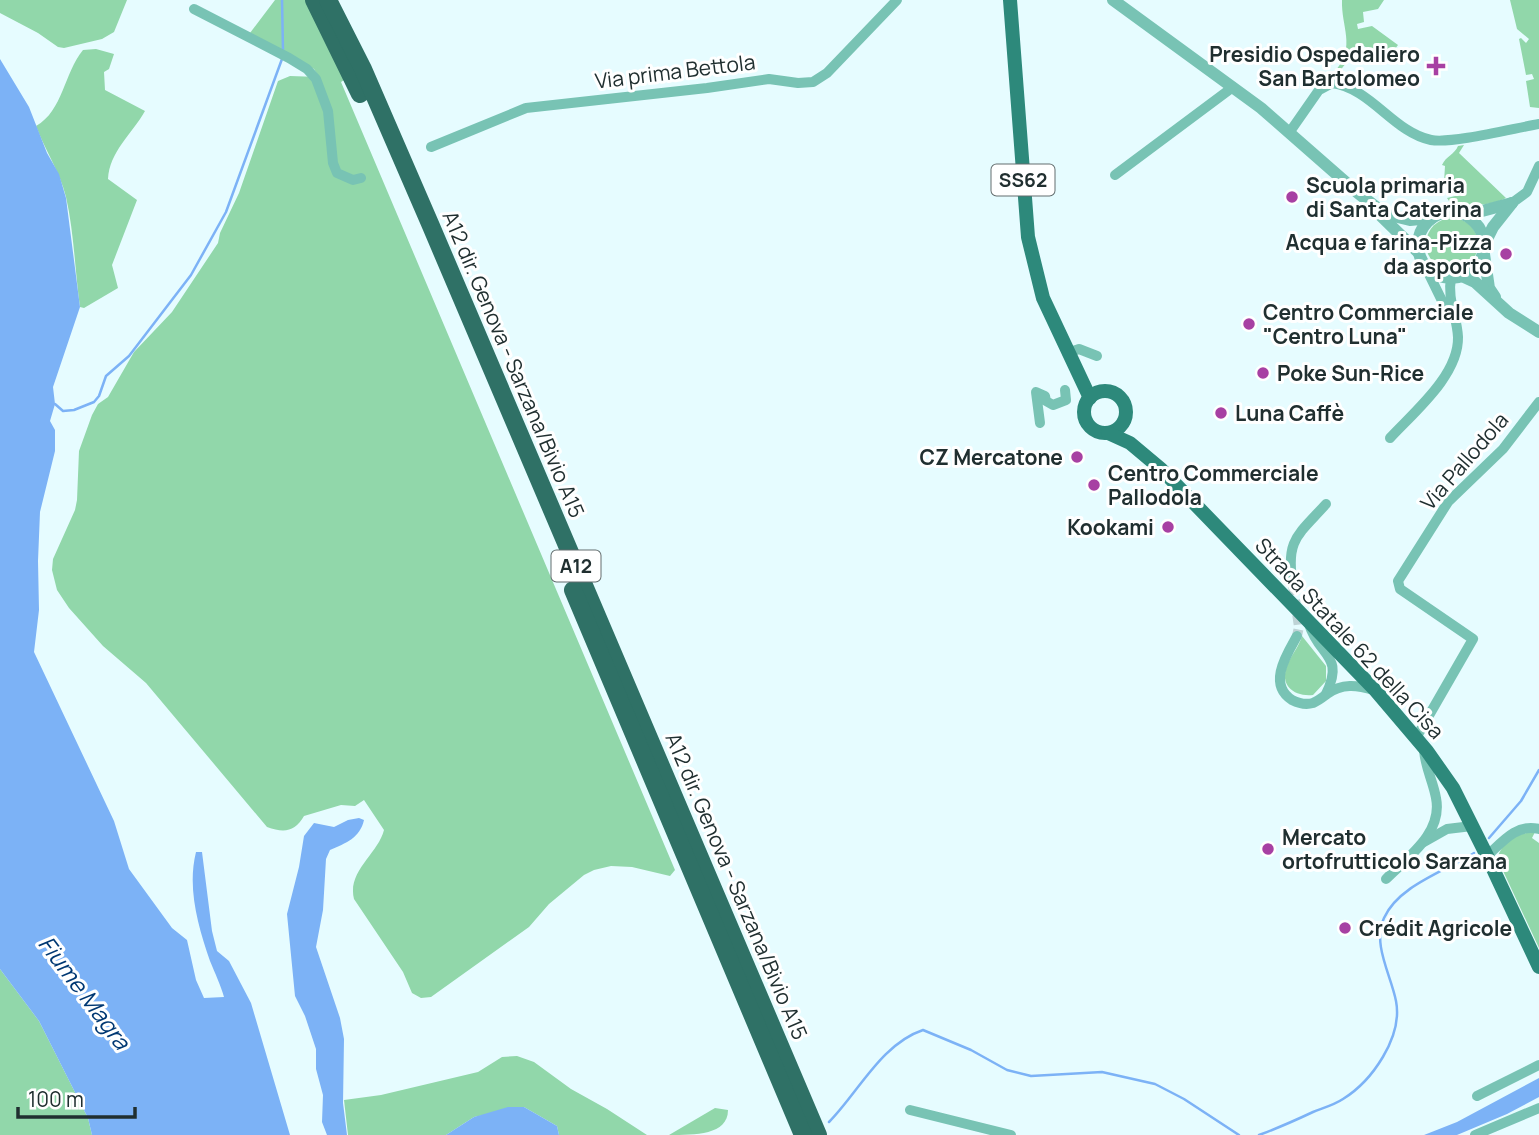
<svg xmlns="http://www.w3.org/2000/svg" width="1539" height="1135" viewBox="0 0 1539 1135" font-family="Manrope,sans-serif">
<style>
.green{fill:#91d7aa}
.water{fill:#7cb2f6}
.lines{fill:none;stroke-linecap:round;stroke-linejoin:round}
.stream{stroke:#7cb2f6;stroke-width:2.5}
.minor-tunnel{stroke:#bed3d6;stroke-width:10;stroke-dasharray:10 5;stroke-linecap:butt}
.minor{stroke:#78c3b4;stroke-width:10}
.tertiary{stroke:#78c3b4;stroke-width:12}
.primary{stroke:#2d897b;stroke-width:14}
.motorway{stroke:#2f7166;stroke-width:18}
.poi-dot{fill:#a740a3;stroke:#fff;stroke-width:2.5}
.labels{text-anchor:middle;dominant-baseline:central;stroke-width:6;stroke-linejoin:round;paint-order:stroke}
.shield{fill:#fff;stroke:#636d6e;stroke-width:2}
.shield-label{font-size:19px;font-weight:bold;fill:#202f30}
.poi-label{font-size:21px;font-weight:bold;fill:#202f30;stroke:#fff;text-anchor:start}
.street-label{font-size:21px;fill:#202f30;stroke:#fff}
.water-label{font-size:23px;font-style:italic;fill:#003873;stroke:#fff}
</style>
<rect width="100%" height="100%" fill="#e6fcff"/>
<g class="green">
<polygon points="0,0 127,0 114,32 102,39 64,48 58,47 38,33 0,13"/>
<path d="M275,0h39l38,75 -11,7 334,788 -5,6 -38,-9 -21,-1 -17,4 -10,5 -35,29 -20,23 -98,70 -10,1 -9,-5 -9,-21 -49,-73c-7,-28 24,-45 30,-69l-20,-30 -9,6 -14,-1 -37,11c-9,16 -20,17 -37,11l-121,-144 -43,-37 -34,-38 -12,-18 -5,-20 1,-11 22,-49 2,-10 2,-49 13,-36 6,-11 10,-7 26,-45 38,-40 46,-69 2,-10 19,-40 39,-112 12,-5 29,1 -5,-8 -64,-36z"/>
<path d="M1342,0h42l-6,9 -15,3 1,10 -7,2 1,5 14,-3 26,19 -12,16 -25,-17 -22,28 -3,-2c20,-24 5,-43 6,-70z"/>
<polygon points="1510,0 1539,0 1539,108 1530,107 1526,81 1534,79 1532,74 1526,75 1519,39 1521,38 1526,43 1529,39 1517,29"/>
<path d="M96,49l18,5 -5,15 -5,3 1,18 40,21c-13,23 -36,41 -37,68l29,21 -25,65 6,23 -34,20 -4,-1c-5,-36 -6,-75 -14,-110 -6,-25 -21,-47 -30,-71 27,-15 28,-53 47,-76z"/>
<path d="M1464,145l-5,8 47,45c-19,9 -35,7 -55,6l-4,-6 8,-2v-11l-11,-3 1,-16 -3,-1c4,-9 13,-11 16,-19z"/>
<circle cx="1452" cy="244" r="26"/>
<path d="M1302,636l24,30v15l-13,14c-18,2 -34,-9 -26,-29 4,-11 12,-19 15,-30z"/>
<path d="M1535,832l-3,6 7,5v105l-42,-90c7,-18 20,-25 38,-26z"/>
<polygon points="0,969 39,1021 88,1118 92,1135 0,1135"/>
<polygon points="517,1056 534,1062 571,1089 607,1109 647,1135 559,1135 557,1126 524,1107 474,1117 446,1135 348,1135 344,1100 381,1095 478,1072 502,1057"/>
<path d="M715,1108l13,2c0,25 -33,25 -59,25z"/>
</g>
<g class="water">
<path d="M0,59l29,48 18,46 12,21 7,24 14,109 -27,80 2,17 -5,17 5,9v21l-15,61 -2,49 1,49 -5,42 80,169 15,48 43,59 15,12 9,40 8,18 20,-1c-3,-11 -9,-24 -14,-36 -12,-35 -23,-73 -14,-109h6l10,79 5,20 12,10 22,42 39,132h-198l-4,-17 -49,-97 -39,-52z"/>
<path d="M359,818l5,2c-4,18 -18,23 -34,30l-4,9 -3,51 -7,37 24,71 4,21 -1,64 4,32h-20l-5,-13 1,-27 -7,-26v-20l-11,-33 -10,-20 -8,-82 12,-47 5,-31 10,-13 20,4 14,-7z"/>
<polygon points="1539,1078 1539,1097 1507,1114 1457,1135 1424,1135 1457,1122"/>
<polygon points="508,1107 524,1107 557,1126 559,1135 446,1135 474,1117"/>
</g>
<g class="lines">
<g class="stream">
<polyline points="282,0 283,50"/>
<polyline points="55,404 63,411 74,410 94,402 99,396 106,376 129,356 191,275 226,212 282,59"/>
<polyline points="1489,838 1521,801 1539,770"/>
<path d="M829,1122c29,-29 52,-78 94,-92l48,20 36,20 24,6 71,-4 53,12 29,15 55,36"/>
<path d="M1259,1135c19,-7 37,-15 54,-23 10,-4 21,-7 30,-13 29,-18 60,-62 53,-98 -5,-26 -24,-57 -12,-83 15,-33 62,-47 90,-65"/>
</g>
<polyline class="minor-tunnel" points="1293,585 1299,627 1297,636"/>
<g class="minor">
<polyline points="194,9 289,58 307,69 316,79 328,111 333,163 337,173 353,180 361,178"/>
<path d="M1289,133l30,-43 13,-7c39,5 61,49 99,57 21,4 84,-12 108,-16"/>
<polyline points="431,147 526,108 707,88 769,79 798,83 813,82 827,73 897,0"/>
<polyline points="1115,175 1233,87"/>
<polyline points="1512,203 1527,192 1539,166"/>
<polyline points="1425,266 1447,311"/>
<polyline points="1067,353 1079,349 1097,356"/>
<polyline points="1040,423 1036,392 1045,396 1046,401 1053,405 1066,400 1065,390"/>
<path d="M1390,438c24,-26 69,-63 68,-101 -1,-21 -11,-38 -7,-59"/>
<path d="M1293,585c-8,-45 5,-50 33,-81"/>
<path d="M1309,624c10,33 36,31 17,70"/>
<path d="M1297,636c-10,18 -30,48 -5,64 6,3 14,5 21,3 5,-2 10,-6 14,-9 15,-11 30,-9 47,-4"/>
<polyline points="1416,738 1473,639 1400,589 1398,581 1448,502 1503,449 1539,402"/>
<polyline points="1424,842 1447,829 1472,826"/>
<path d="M1487,856c15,-14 30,-33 52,-27"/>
<path d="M1386,879c22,-22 57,-46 50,-81 -3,-17 -11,-31 -12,-48"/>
<polyline points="1477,1096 1539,1065"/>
<polyline points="910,1110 1011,1135"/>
<polyline points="1475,1135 1539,1108"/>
</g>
<g class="tertiary">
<polyline points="1113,0 1261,108 1358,193 1385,214 1410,220 1430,218"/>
<polyline points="1461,211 1482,211 1512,203"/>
<circle cx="1451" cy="245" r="33"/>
<polyline points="1378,213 1418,252"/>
<polyline points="1484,245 1493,227 1512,203"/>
<polyline points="1484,254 1489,288 1495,297"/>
<polyline points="1462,276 1475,282 1509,313 1539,332"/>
</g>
<g class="primary">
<polyline points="1010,0 1028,237 1043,298 1090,398"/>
<circle cx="1105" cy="412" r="21"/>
<polyline points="1108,433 1130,443 1161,469 1376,691 1427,751 1453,788 1487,856 1539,967"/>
</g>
<g class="motorway">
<polyline points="314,0 360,94"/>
<polyline points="328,0 363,69 431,226 818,1135"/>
<polyline points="573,590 803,1135"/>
</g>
</g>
<g class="poi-dot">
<path d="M1432.5 55.5h7v7h7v7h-7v7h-7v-7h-7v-7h7z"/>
<circle cx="1292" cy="197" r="7"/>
<circle cx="1506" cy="254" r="7"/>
<circle cx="1249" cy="324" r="7"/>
<circle cx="1263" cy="373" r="7"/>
<circle cx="1221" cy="413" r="7"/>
<circle cx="1077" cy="457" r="7"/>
<circle cx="1094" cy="485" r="7"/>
<circle cx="1168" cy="527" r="7"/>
<circle cx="1268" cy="849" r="7"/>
<circle cx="1345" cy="928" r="7"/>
</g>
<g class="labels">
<g class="shield">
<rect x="991.5" y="164.5" width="63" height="31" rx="5"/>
<rect x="551.5" y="550.5" width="49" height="31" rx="5"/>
</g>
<g class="shield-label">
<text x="1023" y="180">SS62</text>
<text x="576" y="566">A12</text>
</g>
<g class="poi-label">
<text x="1420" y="54" text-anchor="end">Presidio Ospedaliero<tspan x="1420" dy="24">San Bartolomeo</tspan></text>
<text x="1306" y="185">Scuola primaria<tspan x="1306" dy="24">di Santa Caterina</tspan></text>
<text x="1492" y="242" text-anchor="end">Acqua e farina-Pizza<tspan x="1492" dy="24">da asporto</tspan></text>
<text x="1263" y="312">Centro Commerciale<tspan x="1263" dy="24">"Centro Luna"</tspan></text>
<text x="1277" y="373">Poke Sun-Rice</text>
<text x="1235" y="413">Luna Caffè</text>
<text x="1063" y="457" text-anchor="end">CZ Mercatone</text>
<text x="1108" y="473">Centro Commerciale<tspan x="1108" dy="24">Pallodola</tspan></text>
<text x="1154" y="527" text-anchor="end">Kookami</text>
<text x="1282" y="837">Mercato<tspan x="1282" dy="24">ortofrutticolo Sarzana</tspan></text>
<text x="1359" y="928">Crédit Agricole</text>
</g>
<g class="street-label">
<text transform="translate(675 71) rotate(-7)">Via prima Bettola</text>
<text transform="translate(514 364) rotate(67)">A12 dir. Genova - Sarzana/Bivio A15</text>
<text transform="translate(1464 461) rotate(-49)">Via Pallodola</text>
<text transform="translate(1350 638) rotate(47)">Strada Statale 62 della Cisa</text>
<text transform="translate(737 886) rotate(67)">A12 dir. Genova - Sarzana/Bivio A15</text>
</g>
<g class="water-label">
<text transform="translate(85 992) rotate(53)">Fiume Magra</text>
</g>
</g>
<path d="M18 1107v10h117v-10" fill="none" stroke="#202f30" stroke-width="3.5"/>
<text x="28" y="1107" font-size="21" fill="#202f30" stroke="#ffffff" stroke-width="5" paint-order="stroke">100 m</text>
</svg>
